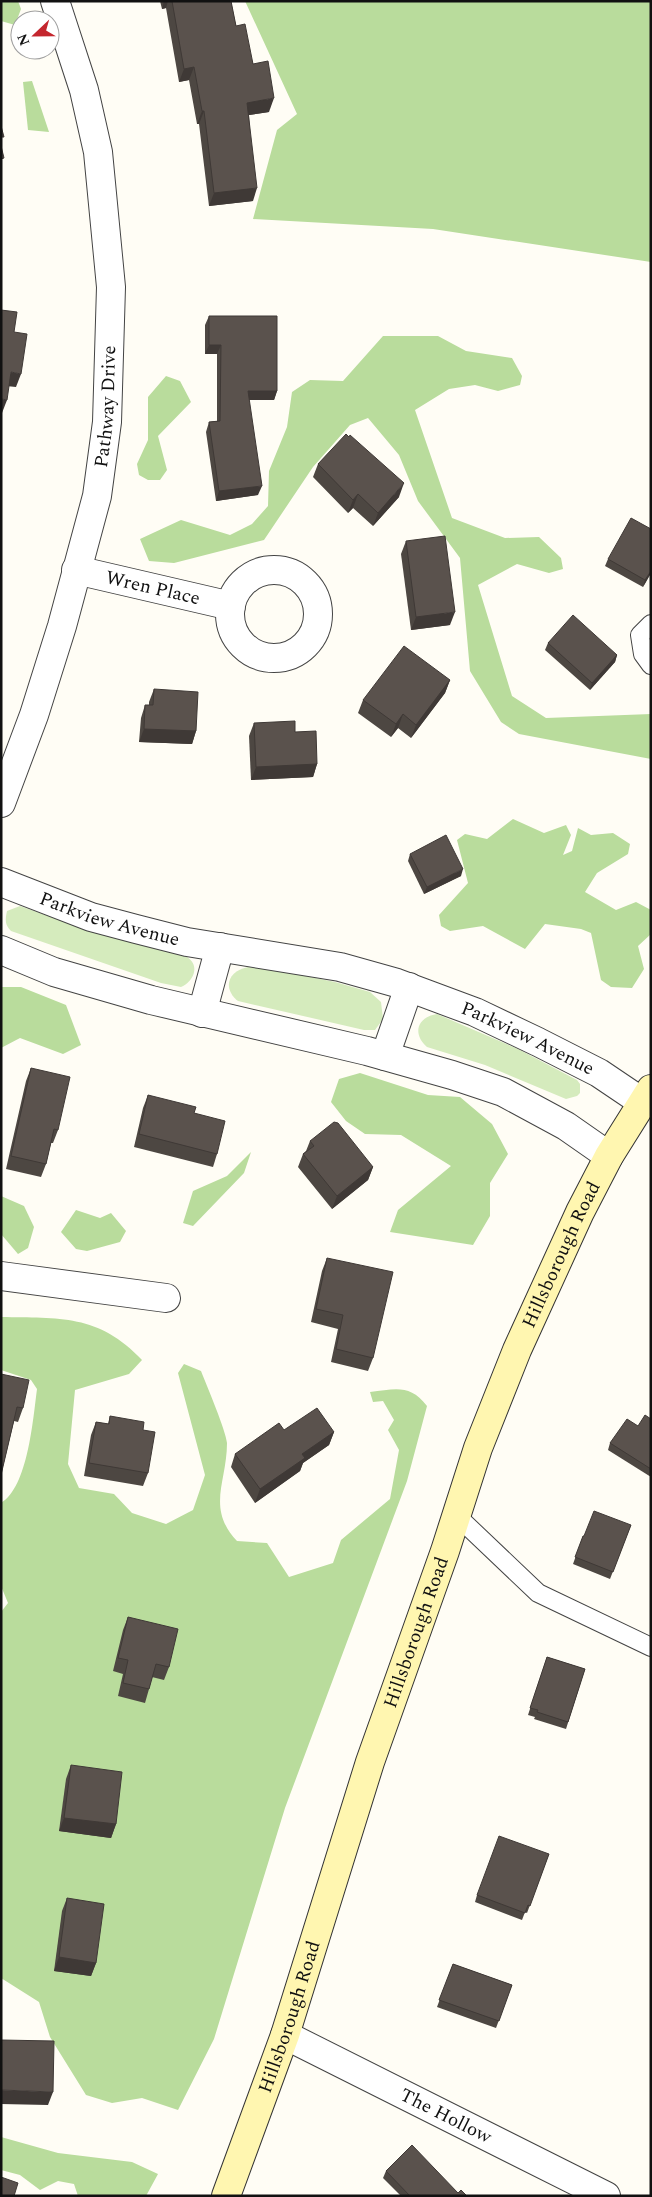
<svg xmlns="http://www.w3.org/2000/svg" width="652" height="2197" viewBox="0 0 652 2197" font-family="Spectral,serif">
<style>
.green{fill:#d5ebbd}
.forest{fill:#b9dc9c}
.lines{fill:none;stroke-linecap:round;stroke-linejoin:round}
.lane-casing{stroke:#444;stroke-width:20}
.street-casing{stroke:#444;stroke-width:30}
.secondary-casing{stroke:#333;stroke-width:30}
.lane{stroke:#fff;stroke-width:18}
.street{stroke:#fff;stroke-width:28}
.secondary{stroke:#fff6b0;stroke-width:28}
.wall{fill:#4d4742}
.shaded-wall{fill:#3f3936}
.building{fill:#5a524d;stroke:#3f3936}
.labels{text-anchor:middle;dominant-baseline:central;stroke-width:5;stroke-linejoin:round;paint-order:stroke}
.street-label{font-size:19px;fill:#111;stroke:#fff}
</style>
<rect width="100%" height="100%" fill="#fffdf5"/>
<g class="green">
<path d="M20,906l74,26 93,25c14,9 6,25 -6,30l-20,-4 -150,-52c-6,-6 -6,-11 -4,-20z"/>
<path d="M248,967l33,4 54,11 35,10 11,10 2,17 -8,11h-11l-126,-29c-16,-13 -10,-30 10,-34z"/>
<path d="M437,1014l81,35 59,31 3,4v9l-3,3 -11,3 -81,-34 -58,-18c-15,-13 -10,-30 10,-33z"/>
</g>
<g class="forest">
<polygon points="1,1 18,1 21,9 15,25 1,21"/>
<polygon points="245,1 651,1 651,262 433,229 253,219 277,130 297,114"/>
<polygon points="32,81 49,132 28,130 23,82"/>
<polygon points="383,336 438,336 466,351 512,358 522,376 520,385 498,391 475,385 449,389 415,410 452,518 505,538 539,537 561,558 563,569 549,573 517,564 478,585 512,696 546,718 651,714 651,759 519,734 501,722 470,671 460,558 418,501 399,455 368,418 350,425 313,467 264,540 174,563 149,561 140,539 181,520 230,535 252,524 268,506 269,471 287,427 292,392 310,380 343,381"/>
<polygon points="166,376 180,381 191,402 158,436 167,470 160,480 148,480 139,475 137,464 148,440 148,397"/>
<polygon points="513,819 544,833 566,825 571,835 563,855 572,851 578,828 591,835 613,833 630,844 628,854 597,873 585,892 616,910 636,902 651,910 651,934 638,946 644,969 632,988 611,987 601,980 591,933 581,929 545,924 525,949 483,926 450,931 441,926 439,915 468,883 457,840 465,834 487,839"/>
<polygon points="1,987 21,987 66,1005 81,1045 63,1054 20,1038 1,1048"/>
<polygon points="360,1073 428,1095 460,1097 492,1124 508,1154 490,1183 490,1216 473,1245 390,1232 398,1210 451,1166 401,1135 365,1134 346,1121 331,1102 339,1079"/>
<polygon points="251,1152 244,1173 193,1226 183,1223 193,1191 227,1176"/>
<polygon points="1,1196 24,1206 34,1227 28,1248 18,1254 1,1234"/>
<polygon points="76,1210 100,1218 111,1213 126,1231 120,1242 87,1251 76,1249 61,1232"/>
<path d="M1,1317c58,1 98,-3 141,43l-13,14 -54,16 -7,74 11,24 35,6 18,19 34,11 27,-14 12,-35 -27,-102 6,-9 17,7c6,15 25,60 26,72 0,39 -21,65 10,98l30,2 22,34 44,-14 8,-23 49,-41 9,-49 -11,-20 6,-10 -11,-19 -10,1 -3,-10c26,-3 40,-8 57,14l-20,75 -122,327 -71,231 -36,71 -36,-12 -30,5 -26,-8 -36,-58 -11,-35 -38,-24v-366l7,-9 -7,-17v-83c27,-16 32,-84 36,-114l-6,-9 -30,-10z"/>
<polygon points="1,2137 58,2153 132,2162 158,2174 146,2196 78,2196 74,2184 58,2181 40,2190 20,2175 1,2170"/>
</g>
<g class="lines">
<g class="lane-casing">
<g id="lane">
<polyline points="651,624 640,635 643,654 651,665"/>
<polyline points="456,1515 538,1593 651,1647"/>
</g>
</g>
<g class="street-casing">
<g id="street">
<circle cx="274" cy="614" r="44"/>
<path id="s1" d="M76,570l155,36"/>
<path id="s2" d="M1,803l33,-88 28,-89 35,-130 10,-74 4,-135 -13,-135 -14,-62 -29,-89"/>
<path id="s3" d="M1,882l90,35 45,12 51,13 153,25 57,16 78,29 63,30 61,31 43,29"/>
<polyline points="1,950 54,972 151,1000 367,1051 452,1075 503,1092 566,1126 609,1156"/>
<polyline points="202,1013 220,947"/>
<polyline points="385,1056 409,987"/>
<polyline points="1,1276 166,1298"/>
<path id="s4" d="M285,2035l321,161"/>
</g>
</g>
<g class="secondary-casing">
<g id="secondary">
<path id="s5" d="M226,2196l59,-161 85,-273 75,-211 33,-103 39,-98 63,-138 29,-56 42,-67"/>
</g>
</g>
<use href="#lane" class="lane"/>
<use href="#street" class="street"/>
<use href="#secondary" class="secondary"/>
</g>
<g class="wall">
<polygon points="160,1 231,1 236,26 253,64 269,112 249,115 253,201 209,206 199,124 197,124 189,80 179,82 166,8 162,9"/>
<polygon points="209,316 277,391 274,400 249,400 258,495 216,501 206,432 209,422 217,421 217,354 205,354 205,325"/>
<polygon points="318,464 399,497 373,526 353,508 348,513 313,477"/>
<polygon points="406,541 450,625 411,630 401,554"/>
<polygon points="608,559 651,573 643,587 605,566"/>
<polygon points="548,643 617,655 615,662 590,690 545,650"/>
<polygon points="450,680 445,693 411,738 398,728 391,737 358,713 363,700"/>
<polygon points="154,689 196,731 192,744 139,742 141,718 145,705 149,705 149,702"/>
<polygon points="254,723 295,732 317,764 313,777 251,780 249,736"/>
<polygon points="410,854 461,876 424,894 408,861"/>
<polygon points="31,1068 58,1130 53,1143 51,1143 46,1164 41,1177 6,1169 26,1081"/>
<polygon points="148,1095 194,1113 217,1154 213,1167 134,1147 143,1108"/>
<polygon points="310,1141 373,1167 368,1180 332,1209 298,1167 303,1154 306,1151"/>
<polygon points="327,1258 373,1358 368,1371 331,1362 338,1329 311,1322 322,1271"/>
<polygon points="1,1374 23,1408 18,1422 14,1421 1,1475"/>
<polygon points="110,1416 143,1430 148,1473 143,1486 84,1476 91,1435 96,1422 108,1424"/>
<polygon points="651,1419 651,1477 608,1450 610,1443"/>
<polygon points="284,1430 334,1432 329,1445 303,1463 300,1471 255,1503 231,1467 235,1454"/>
<polygon points="631,1525 610,1579 573,1564 583,1536 584,1536"/>
<polygon points="128,1617 169,1667 164,1680 152,1677 149,1689 145,1703 118,1696 123,1674 113,1671 123,1630"/>
<polygon points="547,1657 585,1669 566,1729 534,1719 535,1717 528,1715"/>
<polygon points="71,1765 116,1824 111,1838 59,1831 66,1779"/>
<polygon points="549,1854 527,1913 525,1912 522,1920 475,1902 477,1895"/>
<polygon points="67,1898 96,1963 91,1976 54,1971 62,1911"/>
<polygon points="453,1964 512,1985 496,2028 437,2007"/>
<polygon points="386,2171 458,2193 467,2196 401,2196 383,2178"/>
</g>
<g class="shaded-wall">
<polygon points="164,1 168,1 166,8 162,9"/>
<polygon points="194,67 189,80 179,82 184,69"/>
<polygon points="274,98 269,112 242,116 247,103"/>
<polygon points="202,111 204,111 199,124 197,124"/>
<polygon points="257,188 253,201 209,206 214,193"/>
<polygon points="209,345 221,345 217,354 205,354"/>
<polygon points="11,372 21,374 16,387 6,386"/>
<polygon points="248,391 277,391 274,400 245,400"/>
<polygon points="2,399 7,400 2,413 1,413 1,401"/>
<polygon points="404,483 399,497 373,526 378,513"/>
<polygon points="262,486 258,495 216,501 219,491"/>
<polygon points="358,494 353,508 348,513 353,500"/>
<polygon points="651,571 651,573 643,587 645,580"/>
<polygon points="455,612 450,625 411,630 416,617"/>
<polygon points="617,655 615,662 590,690 592,683"/>
<polygon points="450,680 445,693 411,738 416,725"/>
<polygon points="403,714 398,728 391,737 396,724"/>
<polygon points="144,729 196,731 192,744 139,742"/>
<polygon points="317,764 313,777 251,780 256,767"/>
<polygon points="463,869 461,876 424,894 427,887"/>
<polygon points="373,1167 368,1180 332,1209 337,1196"/>
<polygon points="334,1432 329,1445 303,1463 300,1471 255,1503 260,1489 302,1454"/>
<polygon points="64,1818 116,1824 111,1838 59,1831"/>
<polygon points="59,1957 96,1963 91,1976 54,1971"/>
<polygon points="1,2090 53,2092 48,2105 1,2104"/>
</g>
<g class="building">
<polygon points="172,1 231,1 236,26 245,24 253,64 268,61 274,98 247,103 257,188 214,193 204,111 202,111 194,67 184,69"/>
<polygon points="1,126 4,137 1,137"/>
<polygon points="1,146 4,158 1,159"/>
<polygon points="1,310 17,312 14,332 27,334 21,374 11,372 7,400 2,399 1,402"/>
<polygon points="209,316 277,316 277,391 248,391 262,486 219,491 209,422 220,421 221,345 209,345"/>
<polygon points="346,434 349,437 350,435 404,483 378,513 358,494 353,500 318,464"/>
<polygon points="631,518 651,529 651,571 645,580 608,559"/>
<polygon points="445,536 455,612 416,617 406,541"/>
<polygon points="573,615 617,655 592,683 548,643"/>
<polygon points="404,646 450,680 416,725 403,714 396,724 363,700"/>
<polygon points="154,689 198,692 196,731 144,729 145,705 153,705"/>
<polygon points="295,721 295,732 316,731 317,764 256,767 254,723"/>
<polygon points="446,835 463,869 427,887 410,854"/>
<polygon points="31,1068 70,1077 58,1130 54,1129 46,1164 11,1156"/>
<polygon points="148,1095 196,1107 194,1113 225,1121 217,1154 139,1134"/>
<polygon points="334,1122 338,1123 373,1167 337,1196 303,1154 314,1146 310,1141"/>
<polygon points="327,1258 393,1272 373,1358 336,1349 343,1315 316,1309"/>
<polygon points="1,1374 29,1380 23,1408 17,1407 1,1475"/>
<polygon points="317,1408 334,1432 302,1454 305,1458 260,1489 235,1454 279,1423 284,1430"/>
<polygon points="645,1415 651,1419 651,1469 610,1443 627,1419 638,1426"/>
<polygon points="110,1416 144,1422 143,1430 155,1432 148,1473 89,1463 96,1422 109,1424"/>
<polygon points="594,1511 631,1525 613,1572 575,1557 583,1536 584,1536"/>
<polygon points="128,1617 178,1629 169,1667 156,1664 149,1689 123,1683 128,1660 118,1658"/>
<polygon points="547,1657 585,1669 568,1722 537,1712 538,1710 530,1708"/>
<polygon points="71,1765 122,1772 116,1824 64,1818"/>
<polygon points="499,1836 549,1854 530,1906 528,1905 525,1913 477,1895"/>
<polygon points="67,1898 104,1904 96,1963 59,1957"/>
<polygon points="453,1964 512,1985 499,2021 439,2000"/>
<polygon points="1,2040 54,2041 53,2092 1,2090"/>
<polygon points="412,2145 458,2193 461,2190 467,2196 410,2196 386,2171"/>
<polygon points="1,2177 18,2183 14,2196 1,2196"/>
</g>
<g class="labels">
<g class="street-label">
<text stroke="none"><textPath href="#s2" startOffset="412">Pathway Drive</textPath></text>
<text stroke="none"><textPath href="#s1" startOffset="79">Wren Place</textPath></text>
<text stroke="none"><textPath href="#s3" startOffset="115">Parkview Avenue</textPath></text>
<text stroke="none"><textPath href="#s3" startOffset="552">Parkview Avenue</textPath></text>
<text stroke="none"><textPath href="#s5" startOffset="1000">Hillsborough Road</textPath></text>
<text stroke="none"><textPath href="#s5" startOffset="595">Hillsborough Road</textPath></text>
<text stroke="none"><textPath href="#s5" startOffset="190">Hillsborough Road</textPath></text>
<text stroke="none"><textPath href="#s4" startOffset="180">The Hollow</textPath></text>
</g>
</g>
<rect width="652" height="2197" fill="none" stroke="#111111" stroke-width="5"/>
<g transform="translate(35 35) rotate(248)"><circle r="24" fill="#ffffff" stroke="#a0a0a0"/>
<path d="M0-4L9 19L0 12L-9 19Z" fill="#c4262e"/>
<text y="-8" font-size="14" font-weight="bold" text-anchor="middle" fill="#111111">N</text>
</g>
</svg>
